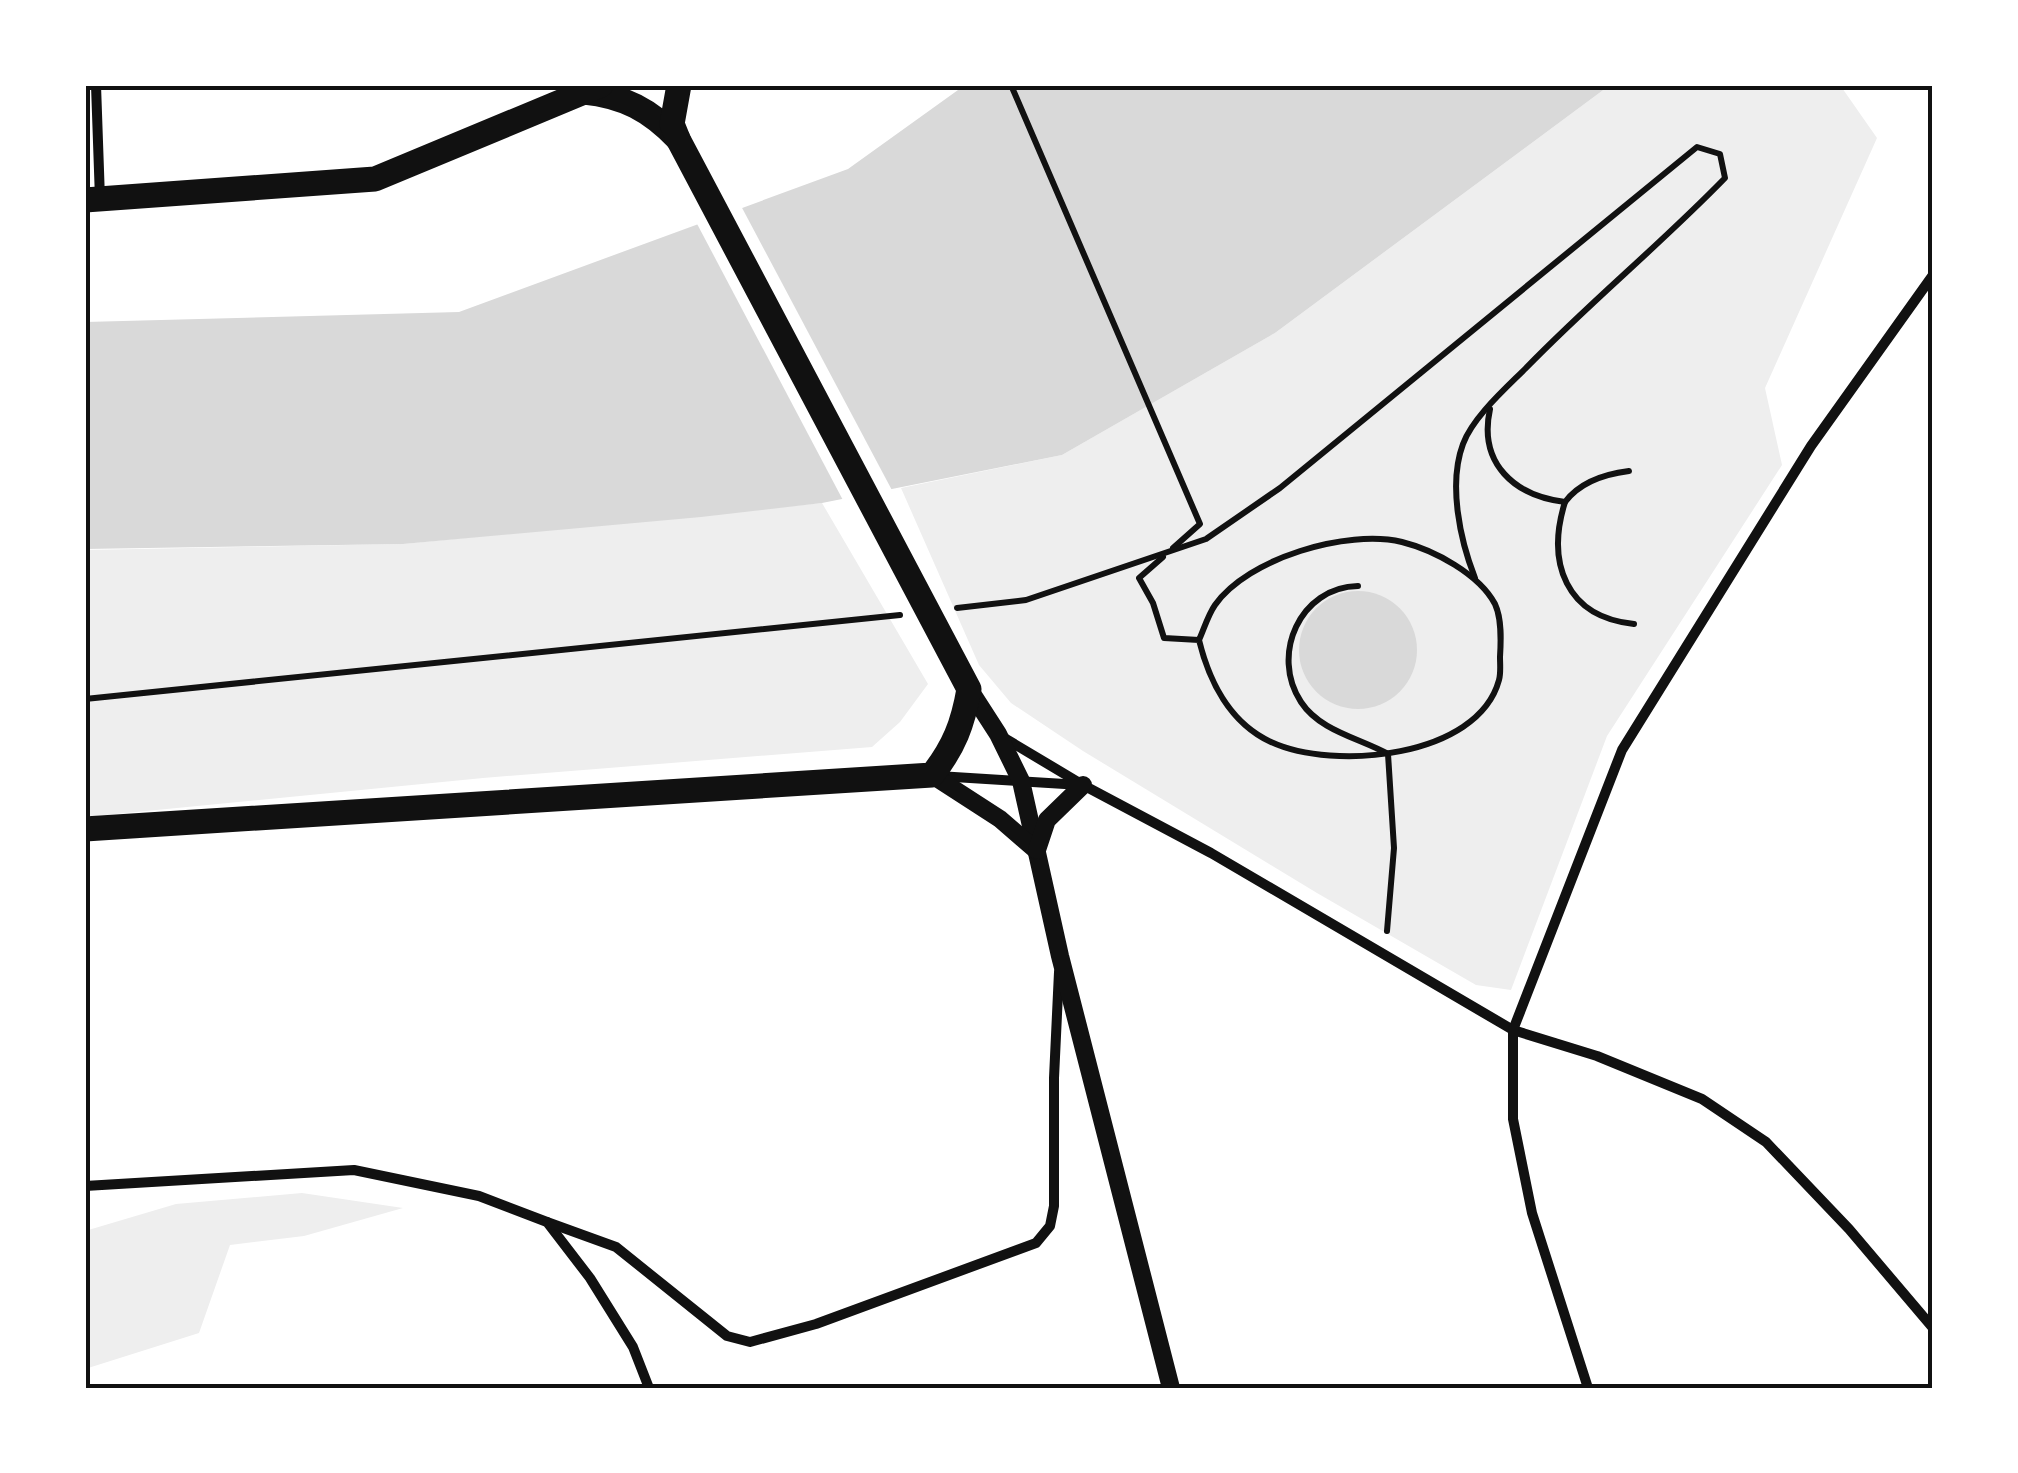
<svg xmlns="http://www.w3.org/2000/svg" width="2018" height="1473" viewBox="0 0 2018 1473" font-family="'Alegreya Sans',sans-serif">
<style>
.green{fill:#eee}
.water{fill:#d9d9d9}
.pier{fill:#fff}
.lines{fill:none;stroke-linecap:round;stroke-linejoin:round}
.path{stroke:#111;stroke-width:6}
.minor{stroke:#111;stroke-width:10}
.tertiary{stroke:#111;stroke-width:18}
.primary{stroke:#111;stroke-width:25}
.neatline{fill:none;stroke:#111;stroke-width:4}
</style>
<rect width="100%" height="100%" fill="#fff"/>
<g class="green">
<polygon points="1610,85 1840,85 1877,138 1765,388 1782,465 1607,736 1511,990 1476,985 1317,893 1083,751 1011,703 979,665 901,488 1062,455 1275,333"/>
<polygon points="822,503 928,684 900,722 872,747 483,778 85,817 85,550 403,544"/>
<polygon points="302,1193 403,1208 304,1236 230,1245 199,1333 85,1369 85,1231 176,1204"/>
</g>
<g class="water">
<polygon points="965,85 1610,85 1275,333 1062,455 822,503 701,517 403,544 85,549 85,322 459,312 848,169"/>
<circle cx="1358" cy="650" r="59"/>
</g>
<polygon class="pier" points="740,204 894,494 845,504 695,220"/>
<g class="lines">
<g class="path">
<polyline points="1011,85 1200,524 1173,548"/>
<path d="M1490,409c-12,55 25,87 75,93 15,-20 40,-28 64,-31"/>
<path d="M1565,502c-19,61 1,115 69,122"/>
<path d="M1163,557l-24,21 14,25 11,35 35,2c10,41 31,83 72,102 62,29 207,16 228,-62 2,-7 1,-16 1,-23 1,-16 2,-38 -5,-53 -16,-30 -61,-54 -93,-62 -55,-13 -154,16 -187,63 -7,10 -11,24 -16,35"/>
<path d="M1358,586c-58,1 -88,69 -57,116 19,29 58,36 87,52l6,94 -7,83"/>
<path d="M957,608l69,-8 180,-61 74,-51 417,-341 23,7 5,24c-64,66 -135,124 -199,190 -20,20 -53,49 -63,76 -15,40 -3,96 12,134"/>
<polyline points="85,699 900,615"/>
</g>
<g class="minor">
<polyline points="96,85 100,199"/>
<polyline points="1001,736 1083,785 1211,853 1513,1030 1597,1056 1702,1099 1766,1142 1849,1229 1933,1328"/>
<polyline points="938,776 1081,785"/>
<polyline points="85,1186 354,1170 479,1196 547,1222 590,1278 633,1347 649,1388"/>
<polyline points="547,1222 616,1247 727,1336 750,1342 816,1324 1036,1243 1050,1226 1054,1206 1054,1078 1059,972"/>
<polyline points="1588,1388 1532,1213 1513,1119 1513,1030 1622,750 1811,446 1933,275"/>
</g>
<g class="tertiary">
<polyline points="969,689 998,734 1021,781 1060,956 1171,1388"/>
<polyline points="932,775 1000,819 1037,851"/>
<polyline points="1037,850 1047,820 1083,785"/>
</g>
<g class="primary">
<path d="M584,92c40,4 66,18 94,47"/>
<polyline points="85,200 375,179 601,85"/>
<path d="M85,829l847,-54c22,-28 31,-51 37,-86l-291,-550 -6,-15 7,-39"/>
</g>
</g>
<rect width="2018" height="1473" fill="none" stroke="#ffffff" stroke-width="175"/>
<rect x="88" y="88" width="1842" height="1298" class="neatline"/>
</svg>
